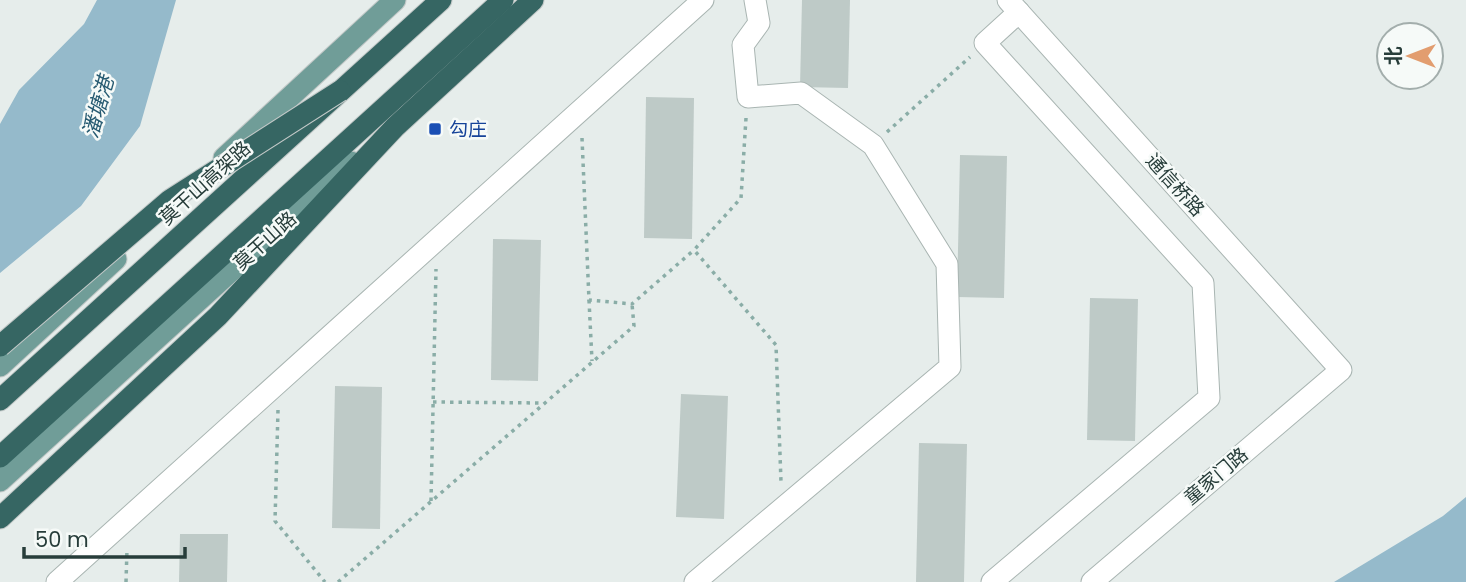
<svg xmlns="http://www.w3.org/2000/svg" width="1466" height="582" viewBox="0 0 1466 582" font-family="Poppins,'Noto Sans SC',sans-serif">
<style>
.water{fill:#95bacb}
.building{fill:#becac7}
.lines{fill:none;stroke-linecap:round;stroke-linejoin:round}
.minor-casing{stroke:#a9b5b2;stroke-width:23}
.major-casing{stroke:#c3c9c8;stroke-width:23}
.highway-casing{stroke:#c3c9c8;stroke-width:23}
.path{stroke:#8aada7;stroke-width:3.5;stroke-dasharray:3.5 5;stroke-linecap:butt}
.minor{stroke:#fff;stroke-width:21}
.major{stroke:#709d98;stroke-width:21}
.highway{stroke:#366663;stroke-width:21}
.highway-bridge-casing{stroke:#c3c9c8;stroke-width:23;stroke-linecap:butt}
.highway-bridge{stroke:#366663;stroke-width:21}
.transit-dot{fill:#1a4fb4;stroke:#f6faf8;stroke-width:2.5}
.labels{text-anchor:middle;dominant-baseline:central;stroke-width:5;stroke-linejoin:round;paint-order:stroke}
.transit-label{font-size:19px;fill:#164399;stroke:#f6faf8;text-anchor:start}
.street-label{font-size:19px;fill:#273d3a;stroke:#f6faf8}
.water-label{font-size:21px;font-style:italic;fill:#275b72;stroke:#f6faf8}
</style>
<rect width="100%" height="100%" fill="#e6edeb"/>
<g class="water">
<polygon points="97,0 176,0 140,126 81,206 0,273 0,124 19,90 84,24"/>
<polygon points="1466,497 1466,582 1334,582 1443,516"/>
</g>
<g class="building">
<polygon points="802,0 850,0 848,88 800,87"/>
<polygon points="646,97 694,98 692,239 644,238"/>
<polygon points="960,155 1007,156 1004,298 957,297"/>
<polygon points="493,239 541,240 538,381 491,380"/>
<polygon points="1090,298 1138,299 1135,441 1087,440"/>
<polygon points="335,386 382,387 380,529 332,528"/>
<polygon points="681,394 728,396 724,519 676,517"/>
<polygon points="919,443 967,444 964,582 916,582"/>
<polygon points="180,534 228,534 227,582 179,582"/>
</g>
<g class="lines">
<g class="minor-casing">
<g id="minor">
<polyline points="1008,0 1341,370 1092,582"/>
<polyline points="57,582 703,0"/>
<polyline points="695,582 950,367 947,264 873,145 801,93 748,97 743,45 759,23 755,0"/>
<polyline points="992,582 1209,398 1203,283 985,43 1019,12"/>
</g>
</g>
<g class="major-casing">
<g id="major">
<polyline points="224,158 395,0"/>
<polyline points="0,366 116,259"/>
<polyline points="0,481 351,162"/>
</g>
</g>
<g class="highway-casing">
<g id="highway">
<polyline points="0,400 441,0"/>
<polyline points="0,457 503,0"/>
<polyline points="0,518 218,316 395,127 533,0"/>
</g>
</g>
<g class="path">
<polyline points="746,118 741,198 694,250 776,345 781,482"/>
<polyline points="887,132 970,57"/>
<polyline points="582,138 589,300 632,304 694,250"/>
<polyline points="589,300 592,361"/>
<polyline points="433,402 543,403"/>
<polyline points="278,410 275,521 325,582"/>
<polyline points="431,501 436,269"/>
<polyline points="126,582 127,549"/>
<polyline points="338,582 634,326 632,304"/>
</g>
<use href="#minor" class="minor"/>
<use href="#major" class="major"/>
<use href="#highway" class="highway"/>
<g class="highway-bridge-casing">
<polyline id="highway-bridge" points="0,346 170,200 340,91"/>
</g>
<use href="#highway-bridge" class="highway-bridge"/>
</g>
<rect class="transit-dot" x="428" y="122" width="14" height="14" rx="3.5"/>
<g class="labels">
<g class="transit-label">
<text x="449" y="129">勾庄</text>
</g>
<g class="street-label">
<text transform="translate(205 183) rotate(-42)">莫干山高架路</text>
<text transform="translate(1175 185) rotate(48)">通信桥路</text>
<text transform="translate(265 241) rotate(-42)">莫干山路</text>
<text transform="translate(1216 476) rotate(-40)">童家门路</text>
</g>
<g class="water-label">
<text transform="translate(98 107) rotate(-74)">潘塘港</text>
</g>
</g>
<g transform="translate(1410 56) rotate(270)"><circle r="33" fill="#f6faf8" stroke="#a3aeac" stroke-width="2"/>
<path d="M0-5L12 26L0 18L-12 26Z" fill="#e29d6f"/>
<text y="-10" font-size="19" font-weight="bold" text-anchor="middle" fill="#273d3a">北</text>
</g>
<path d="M24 547v10h161v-10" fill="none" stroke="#273d3a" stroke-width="3.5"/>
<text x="35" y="547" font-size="21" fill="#273d3a" stroke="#f6faf8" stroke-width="5" paint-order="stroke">50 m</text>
</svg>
